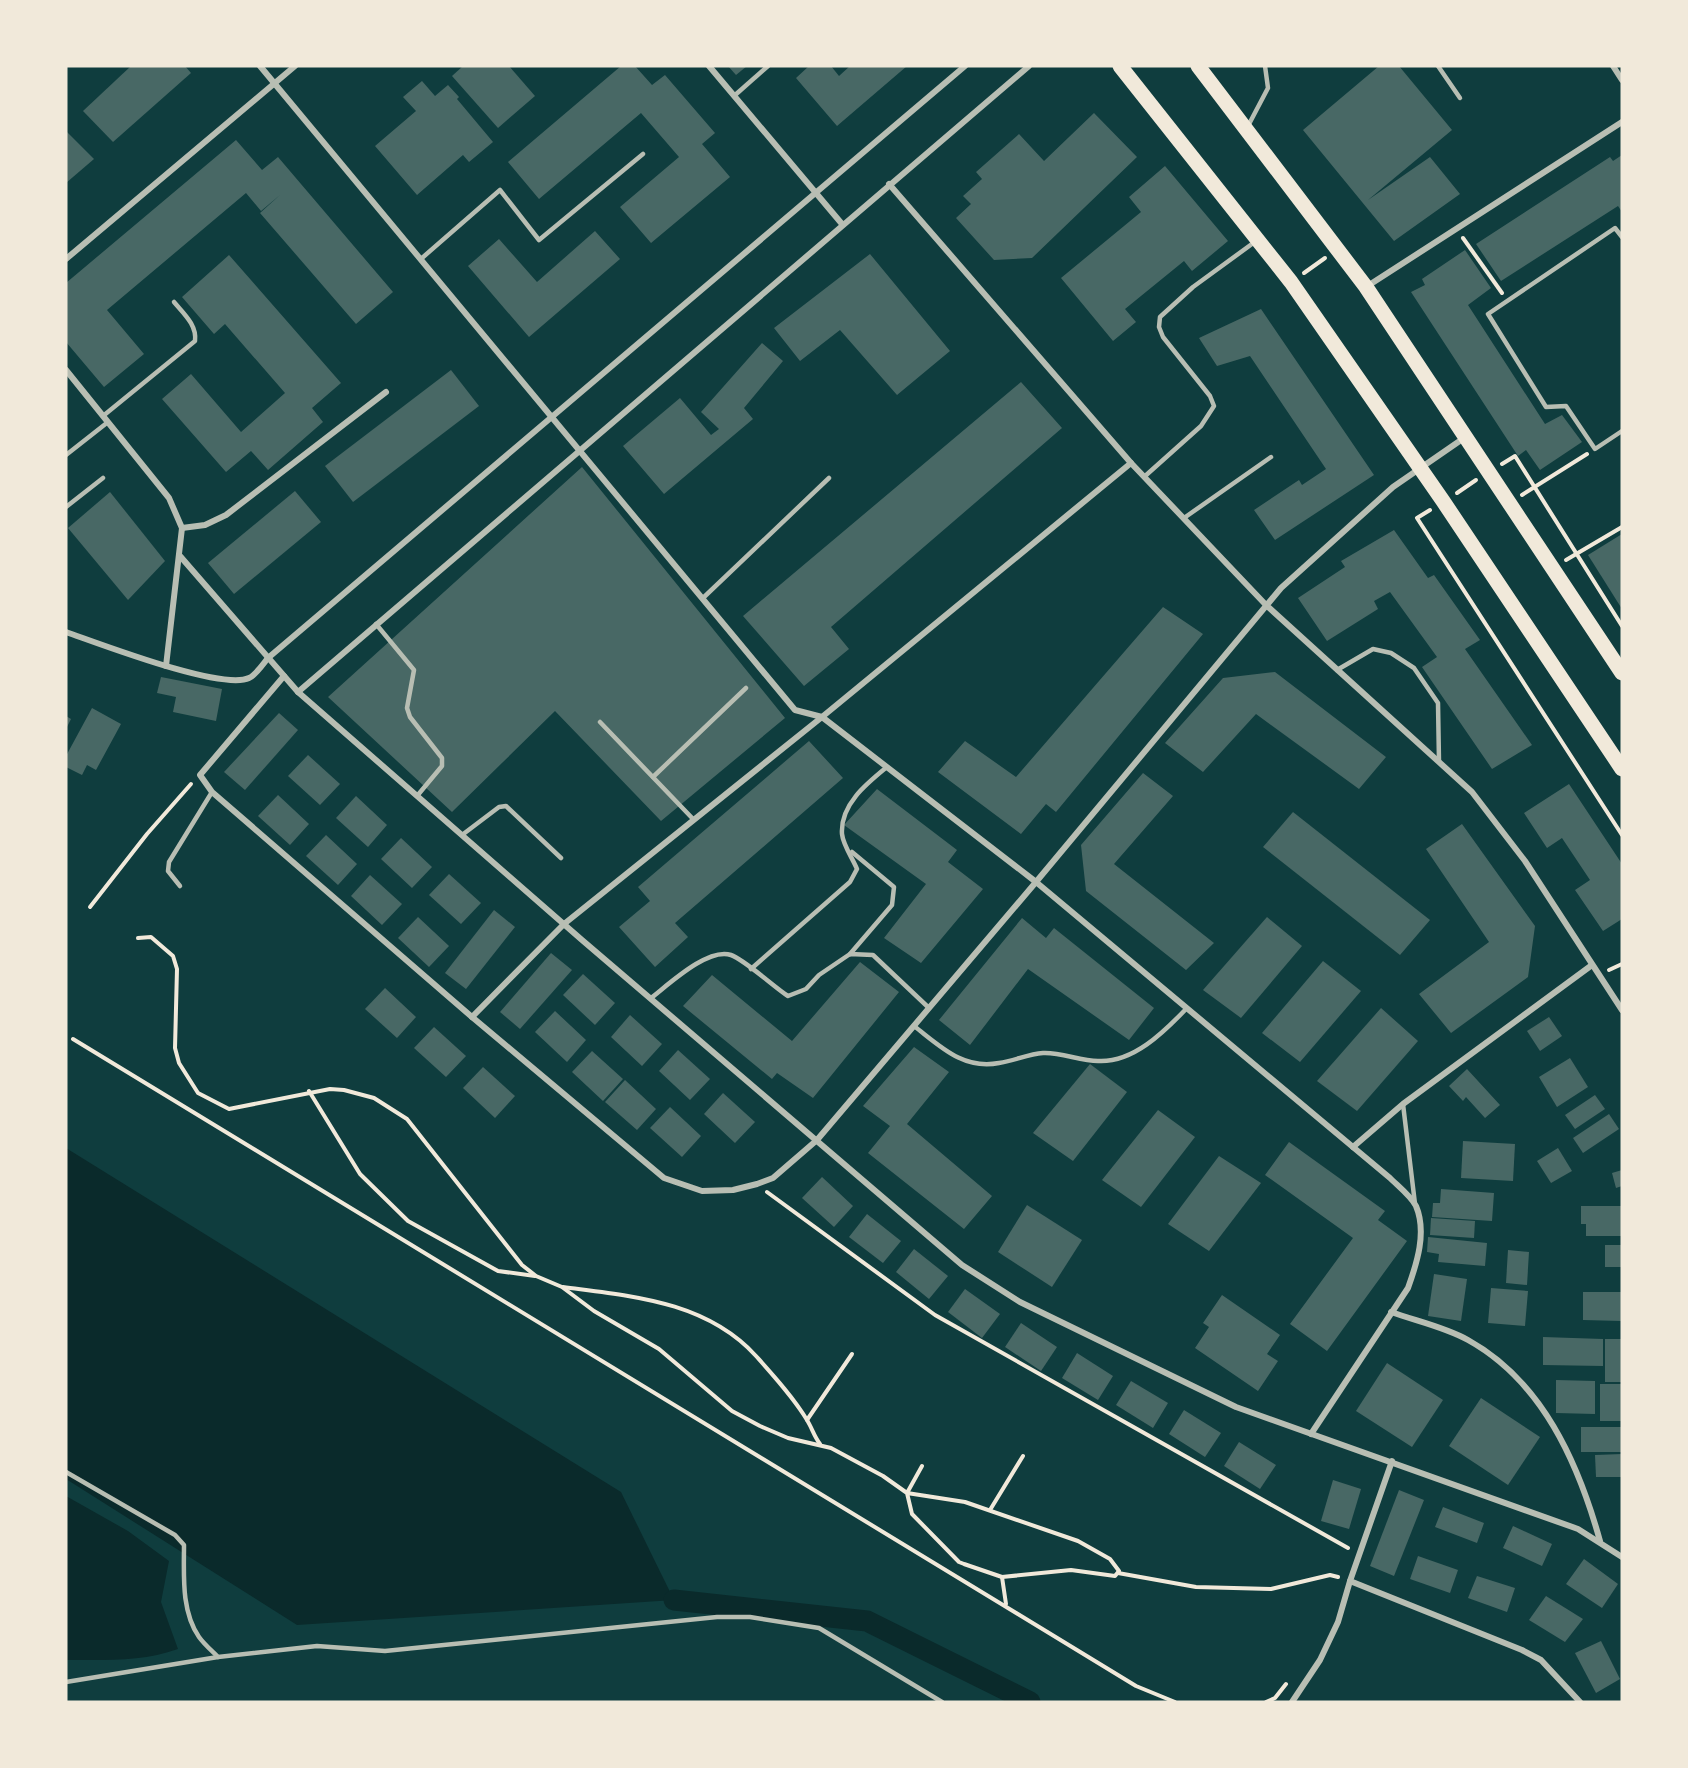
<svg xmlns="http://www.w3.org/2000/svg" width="1688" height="1768" viewBox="0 0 1688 1768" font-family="'Alegreya Sans',sans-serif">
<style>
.water{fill:#0a2a2b}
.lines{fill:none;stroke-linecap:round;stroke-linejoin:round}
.canal{stroke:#0a2a2b;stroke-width:21}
.building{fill:#486865}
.path{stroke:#f1e9da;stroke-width:4}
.service{stroke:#b8beb3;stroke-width:4.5}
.minor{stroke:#b8beb3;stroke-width:6}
.primary{stroke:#f1e9da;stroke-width:15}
</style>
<rect width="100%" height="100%" fill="#0f3d3e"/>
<g class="water">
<polygon points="66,1148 621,1492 674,1600 297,1625 66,1479"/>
<path d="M66,1496l62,35 41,30 -8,41 17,47c-36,13 -74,11 -112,11z"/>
</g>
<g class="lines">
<polyline class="canal" points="674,1600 867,1621 1030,1702"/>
</g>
<g class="building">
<polygon points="131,66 185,66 191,73 113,142 83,111"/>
<polygon points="463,66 509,66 535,96 498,128 452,76"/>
<polygon points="621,66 635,66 652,85 665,75 715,133 702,144 730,177 651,243 620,207 679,157 641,113 539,199 508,162"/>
<polygon points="728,66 747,66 736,75"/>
<polygon points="809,66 831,66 839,76 850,66 907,66 837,126 796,78"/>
<polygon points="1379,66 1399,66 1452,130 1368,200 1430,157 1460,194 1394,241 1303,130"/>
<polygon points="422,81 435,96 448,85 459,97 457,99 493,142 469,162 463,155 417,195 375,146 416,111 403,97"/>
<polygon points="1094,113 1137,157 1032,258 994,260 956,218 971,204 963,196 982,179 976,172 1019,134 1044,161"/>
<polygon points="66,131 94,159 66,183"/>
<polygon points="236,140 262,170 278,157 393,292 356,324 260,213 280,195 261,211 246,193 107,310 144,354 104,387 66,342 66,283"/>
<polygon points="1622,155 1622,212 1618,206 1501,281 1476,244 1610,157 1613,161"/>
<polygon points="1165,166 1228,241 1192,271 1184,261 1125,309 1136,322 1113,341 1061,278 1141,212 1129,197"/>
<polygon points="595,231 620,259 529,337 468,266 499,239 537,282"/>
<polygon points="1465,250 1491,288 1468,305 1545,424 1562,415 1582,442 1540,470 1526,450 1518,456 1411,292 1425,285 1422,279"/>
<polygon points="870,254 950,351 897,395 840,330 800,361 774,328"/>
<polygon points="229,255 341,383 312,408 323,422 268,470 251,451 226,472 162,399 191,374 241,432 285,393 225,324 214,334 182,297"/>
<polygon points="1261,309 1374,475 1275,540 1254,510 1299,480 1302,485 1326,469 1250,356 1217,366 1199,338"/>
<polygon points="762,343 783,361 744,408 753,419 664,494 623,446 680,398 711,435 719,429 701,412"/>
<polygon points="451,370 479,406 353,502 325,466"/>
<polygon points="1021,382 1062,428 831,627 849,649 804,686 743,616"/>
<polygon points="582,467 785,718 661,821 555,711 452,812 328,697"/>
<polygon points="295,491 321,522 234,594 208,563"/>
<polygon points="110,492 165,561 128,600 68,528"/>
<polygon points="1394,530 1428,578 1434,575 1480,640 1465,649 1532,745 1492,769 1422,667 1437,657 1390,592 1374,601 1378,609 1327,641 1298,598 1345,567 1341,561"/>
<polygon points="1622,534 1622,609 1588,555"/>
<polygon points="1163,607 1203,634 1056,812 1046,804 1021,834 938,772 965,741 1016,777"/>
<polygon points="1275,672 1386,757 1359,789 1256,714 1203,772 1165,743 1223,678"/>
<polygon points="161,677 222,689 216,721 173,712 176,697 157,693"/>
<polygon points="92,708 121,724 96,770 87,765 82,775 66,767 66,756"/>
<polygon points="279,713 298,730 245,790 224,772"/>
<polygon points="66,716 71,719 66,729"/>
<polygon points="809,741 843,778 675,923 688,937 655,967 619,927 650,901 638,887"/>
<polygon points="308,755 340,784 320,805 288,776"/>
<polygon points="1143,773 1173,796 1114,864 1214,943 1186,970 1086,891 1081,845"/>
<polygon points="1569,784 1622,864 1622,919 1603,931 1575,890 1590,880 1562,838 1547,848 1524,813"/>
<polygon points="877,789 957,850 948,862 983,889 921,963 884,938 926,884 844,825"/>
<polygon points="278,795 309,824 290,845 258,816"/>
<polygon points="356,796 387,825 368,847 336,818"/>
<polygon points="1293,812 1430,920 1400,955 1263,847"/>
<polygon points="1462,824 1535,926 1528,977 1451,1033 1419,994 1489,942 1426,849"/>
<polygon points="326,835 357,864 338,885 306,856"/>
<polygon points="401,838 432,867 412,888 381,859"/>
<polygon points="449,874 481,903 461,924 429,895"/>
<polygon points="370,875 402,904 382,925 351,896"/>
<polygon points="494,910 515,927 466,989 445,973"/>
<polygon points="418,917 449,946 429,967 398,938"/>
<polygon points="1267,917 1302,946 1241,1018 1203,990"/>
<polygon points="1022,918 1046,938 1054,928 1154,1008 1129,1040 1028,969 970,1045 939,1020"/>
<polygon points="551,953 572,970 520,1029 500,1012"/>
<polygon points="1323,961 1361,991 1300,1062 1262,1033"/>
<polygon points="860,962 899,992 813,1098 777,1073 772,1079 683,1006 712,975 792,1041"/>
<polygon points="583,974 615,1003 595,1025 563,995"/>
<polygon points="385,988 416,1017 397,1038 365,1009"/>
<polygon points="1381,1008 1418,1041 1357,1111 1317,1081"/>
<polygon points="555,1011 586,1040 567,1062 535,1032"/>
<polygon points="630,1015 662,1044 642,1066 611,1037"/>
<polygon points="1549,1017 1562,1036 1540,1051 1527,1031"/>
<polygon points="434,1027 466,1056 446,1077 414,1048"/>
<polygon points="914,1047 949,1072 907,1124 992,1196 964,1229 868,1153 890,1126 863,1106"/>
<polygon points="678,1050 710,1079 690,1100 659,1071"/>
<polygon points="592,1051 623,1079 603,1101 572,1072"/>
<polygon points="1570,1058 1588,1087 1557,1107 1539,1077"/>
<polygon points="1090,1064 1127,1092 1073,1161 1033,1133"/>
<polygon points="483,1067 515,1096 495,1118 463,1088"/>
<polygon points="1467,1069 1500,1105 1485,1118 1466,1097 1463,1101 1449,1086"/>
<polygon points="625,1080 656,1109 637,1130 605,1102"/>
<polygon points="723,1093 755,1122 735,1143 704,1114"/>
<polygon points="1595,1095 1605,1109 1575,1129 1565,1115"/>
<polygon points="670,1107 701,1136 682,1157 650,1128"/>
<polygon points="1158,1110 1195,1137 1141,1207 1102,1180"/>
<polygon points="1609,1114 1619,1129 1583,1153 1573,1138"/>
<polygon points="1463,1141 1515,1144 1513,1181 1461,1178"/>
<polygon points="1289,1142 1385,1211 1378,1220 1407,1241 1327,1351 1290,1324 1353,1238 1265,1175"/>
<polygon points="1558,1148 1572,1171 1551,1183 1537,1161"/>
<polygon points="1219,1156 1261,1183 1209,1251 1168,1224"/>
<polygon points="1622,1170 1622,1186 1616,1188 1612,1173"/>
<polygon points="822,1177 853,1206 834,1227 802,1198"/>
<polygon points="1441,1189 1494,1193 1492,1221 1432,1217 1433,1203 1440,1203"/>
<polygon points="1027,1205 1082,1240 1052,1287 998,1252"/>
<polygon points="1581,1206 1622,1206 1622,1236 1586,1236 1586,1224 1581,1224"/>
<polygon points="867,1214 901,1241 883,1263 849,1237"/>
<polygon points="1431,1218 1475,1221 1474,1238 1430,1235"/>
<polygon points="1428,1237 1487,1243 1485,1266 1438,1262 1439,1254 1427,1252"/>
<rect x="1605" y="1245" width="17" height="22"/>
<polygon points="914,1249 948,1276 929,1299 896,1272"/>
<polygon points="1508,1250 1529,1252 1527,1285 1506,1283"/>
<polygon points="1434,1274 1467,1279 1461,1321 1428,1316"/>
<polygon points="1491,1288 1528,1291 1525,1326 1488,1323"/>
<polygon points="965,1289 1000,1314 982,1338 948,1312"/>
<polygon points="1583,1292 1622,1292 1622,1321 1583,1320"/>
<polygon points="1222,1295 1280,1335 1267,1354 1278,1361 1258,1391 1195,1348 1209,1327 1203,1323"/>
<polygon points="1021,1323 1057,1347 1041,1371 1005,1347"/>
<polygon points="1543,1337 1603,1339 1603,1366 1543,1365"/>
<rect x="1605" y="1339" width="17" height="43"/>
<polygon points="1077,1353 1113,1376 1098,1400 1062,1378"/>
<polygon points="1387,1363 1443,1400 1412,1447 1356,1411"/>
<polygon points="1556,1380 1595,1381 1595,1414 1556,1413"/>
<polygon points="1131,1381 1168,1403 1153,1428 1116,1405"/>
<rect x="1600" y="1384" width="22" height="37"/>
<polygon points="1481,1398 1540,1437 1508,1485 1449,1446"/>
<polygon points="1184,1410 1221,1433 1205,1457 1169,1434"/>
<rect x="1581" y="1427" width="41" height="25"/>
<polygon points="1239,1442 1276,1465 1260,1489 1224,1466"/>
<polygon points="1622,1454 1622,1477 1596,1477 1595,1455"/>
<polygon points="1333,1480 1361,1489 1349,1529 1321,1521"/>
<polygon points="1399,1490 1424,1500 1394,1576 1370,1566"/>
<polygon points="1443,1507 1484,1523 1477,1543 1435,1527"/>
<polygon points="1513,1526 1552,1544 1542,1566 1503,1548"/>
<polygon points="1418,1556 1458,1570 1450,1593 1410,1579"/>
<polygon points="1584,1559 1618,1584 1602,1608 1566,1584"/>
<polygon points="1477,1576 1515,1588 1507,1612 1468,1598"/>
<polygon points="1546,1596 1583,1619 1565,1642 1529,1620"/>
<polygon points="1601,1641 1620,1679 1596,1693 1575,1653"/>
</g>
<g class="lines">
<g class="path">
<polyline points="1463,238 1502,293"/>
<polyline points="1304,273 1325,258"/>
<polyline points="1502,464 1515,456 1622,626"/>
<polyline points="1457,493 1476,480"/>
<polyline points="1522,495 1587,454"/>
<polyline points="1430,510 1417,518 1622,835"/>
<polyline points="1566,560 1622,527"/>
<polyline points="90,907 147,834 191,784"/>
<polyline points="138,938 151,937 173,956 177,969 175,1048 179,1063 198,1093 229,1109 330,1089 344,1090 374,1098 407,1119 522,1265 536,1276 562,1287 594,1311 659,1349 732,1411 760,1426 788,1438 831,1448 883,1476 907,1493 965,1502 1078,1541 1110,1559 1119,1571 1115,1576 1071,1570 1002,1577 964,1564 959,1562 912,1514 907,1493 922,1466"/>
<polyline points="1609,970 1622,964"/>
<polyline points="73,1039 1136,1686 1175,1702"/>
<polyline points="309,1091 360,1174 408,1221 498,1271 535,1276"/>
<polyline points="767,1192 935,1315 1348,1548"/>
<path d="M563,1287c68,9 143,14 193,69 17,19 38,42 51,64 5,8 7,16 13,24"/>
<polyline points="807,1420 852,1354"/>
<polyline points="990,1510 1023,1456"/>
<polyline points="1118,1573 1196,1587 1271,1589 1330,1575 1338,1577"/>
<polyline points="1002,1577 1006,1604"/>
<polyline points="1266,1702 1275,1698 1286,1684"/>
</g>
<g class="service">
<polyline points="1438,66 1460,98"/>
<polyline points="734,96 768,66"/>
<polyline points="1248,126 1268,88 1265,66"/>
<polyline points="1622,237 1615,228 1488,314 1546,407 1566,406 1595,449 1622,431"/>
<polyline points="422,258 500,190 539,240 643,154"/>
<path d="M103,416l92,-75c2,-16 -11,-27 -21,-39"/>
<polyline points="66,455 108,422"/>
<polyline points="1144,477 1201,426 1214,406 1210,396 1163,337 1159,327 1160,317 1193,287 1256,241"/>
<polyline points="66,507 103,478"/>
<polyline points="1184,518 1271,457"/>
<polyline points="703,598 829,478"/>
<polyline points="376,624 414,670 407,708 410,717 442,758 442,766 417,796"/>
<polyline points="1337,670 1373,649 1391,653 1414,668 1438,703 1439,762"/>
<polyline points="600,722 694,820"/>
<polyline points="653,777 746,688"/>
<polyline points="462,835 499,807 506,806 561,858"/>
<polyline points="180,886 168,871 169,862 212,792"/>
<polyline points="850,954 892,905 894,887 852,852"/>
<path d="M751,969l99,-87 7,-13c-4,-10 -14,-24 -15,-35 -2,-29 24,-50 45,-67"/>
<path d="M651,998c17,-13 57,-51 80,-43 14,5 43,32 57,41l18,-7 13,-14 31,-21 23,1 56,53"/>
<path d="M914,1026c26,20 49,44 85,37 15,-2 29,-9 44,-10 18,-1 37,8 55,8 35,2 66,-29 88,-52"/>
<polyline points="1403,1104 1415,1204"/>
<path d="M66,1472l109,63 9,10c0,30 -3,66 15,92 5,7 13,14 19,20"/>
<polyline points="66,1682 218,1657 317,1646 385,1651 717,1617 750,1617 819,1628 942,1702"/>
</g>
<g class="minor">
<path d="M260,66l535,644 27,7 214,165 354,296c8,8 21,18 26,28 11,26 1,57 -8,82l-97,146"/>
<polyline points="709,66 842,224"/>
<polyline points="1613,66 1622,80"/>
<polyline points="889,184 1131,463 1266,605 1472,792 1525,861 1622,1010"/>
<polyline points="66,259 295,66"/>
<polyline points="1366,287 1622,122"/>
<polyline points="66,370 169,498 182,528 166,666"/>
<polyline points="182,528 205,525 226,515 386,392"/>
<polyline points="180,556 298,692 582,940 962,1265 1020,1302 1236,1407 1578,1529 1622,1557"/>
<path d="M66,632c32,11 156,59 183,46 7,-3 14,-14 19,-20l697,-592"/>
<polyline points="284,676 200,775 212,792 472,1017 664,1178 702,1191 733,1190 757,1184 773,1178 817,1140 1036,882 1281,588 1393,487 1464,438"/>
<polyline points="298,692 1029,66"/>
<polyline points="472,1017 564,924 822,717 1131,463"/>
<polyline points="1353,1147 1403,1104 1592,965"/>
<path d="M1391,1312c25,9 54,15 77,28 74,41 110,122 132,201"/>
<polyline points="1392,1461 1350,1581 1522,1650 1541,1660 1580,1702"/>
<polyline points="1292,1702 1320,1660 1338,1622 1350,1581"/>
</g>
<g class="primary">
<polyline points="1120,66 1291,282 1443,501 1622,769"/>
<polyline points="1198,66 1366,287 1622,673"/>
</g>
</g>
<rect width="1688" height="1768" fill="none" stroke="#f1e9da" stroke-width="135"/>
</svg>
